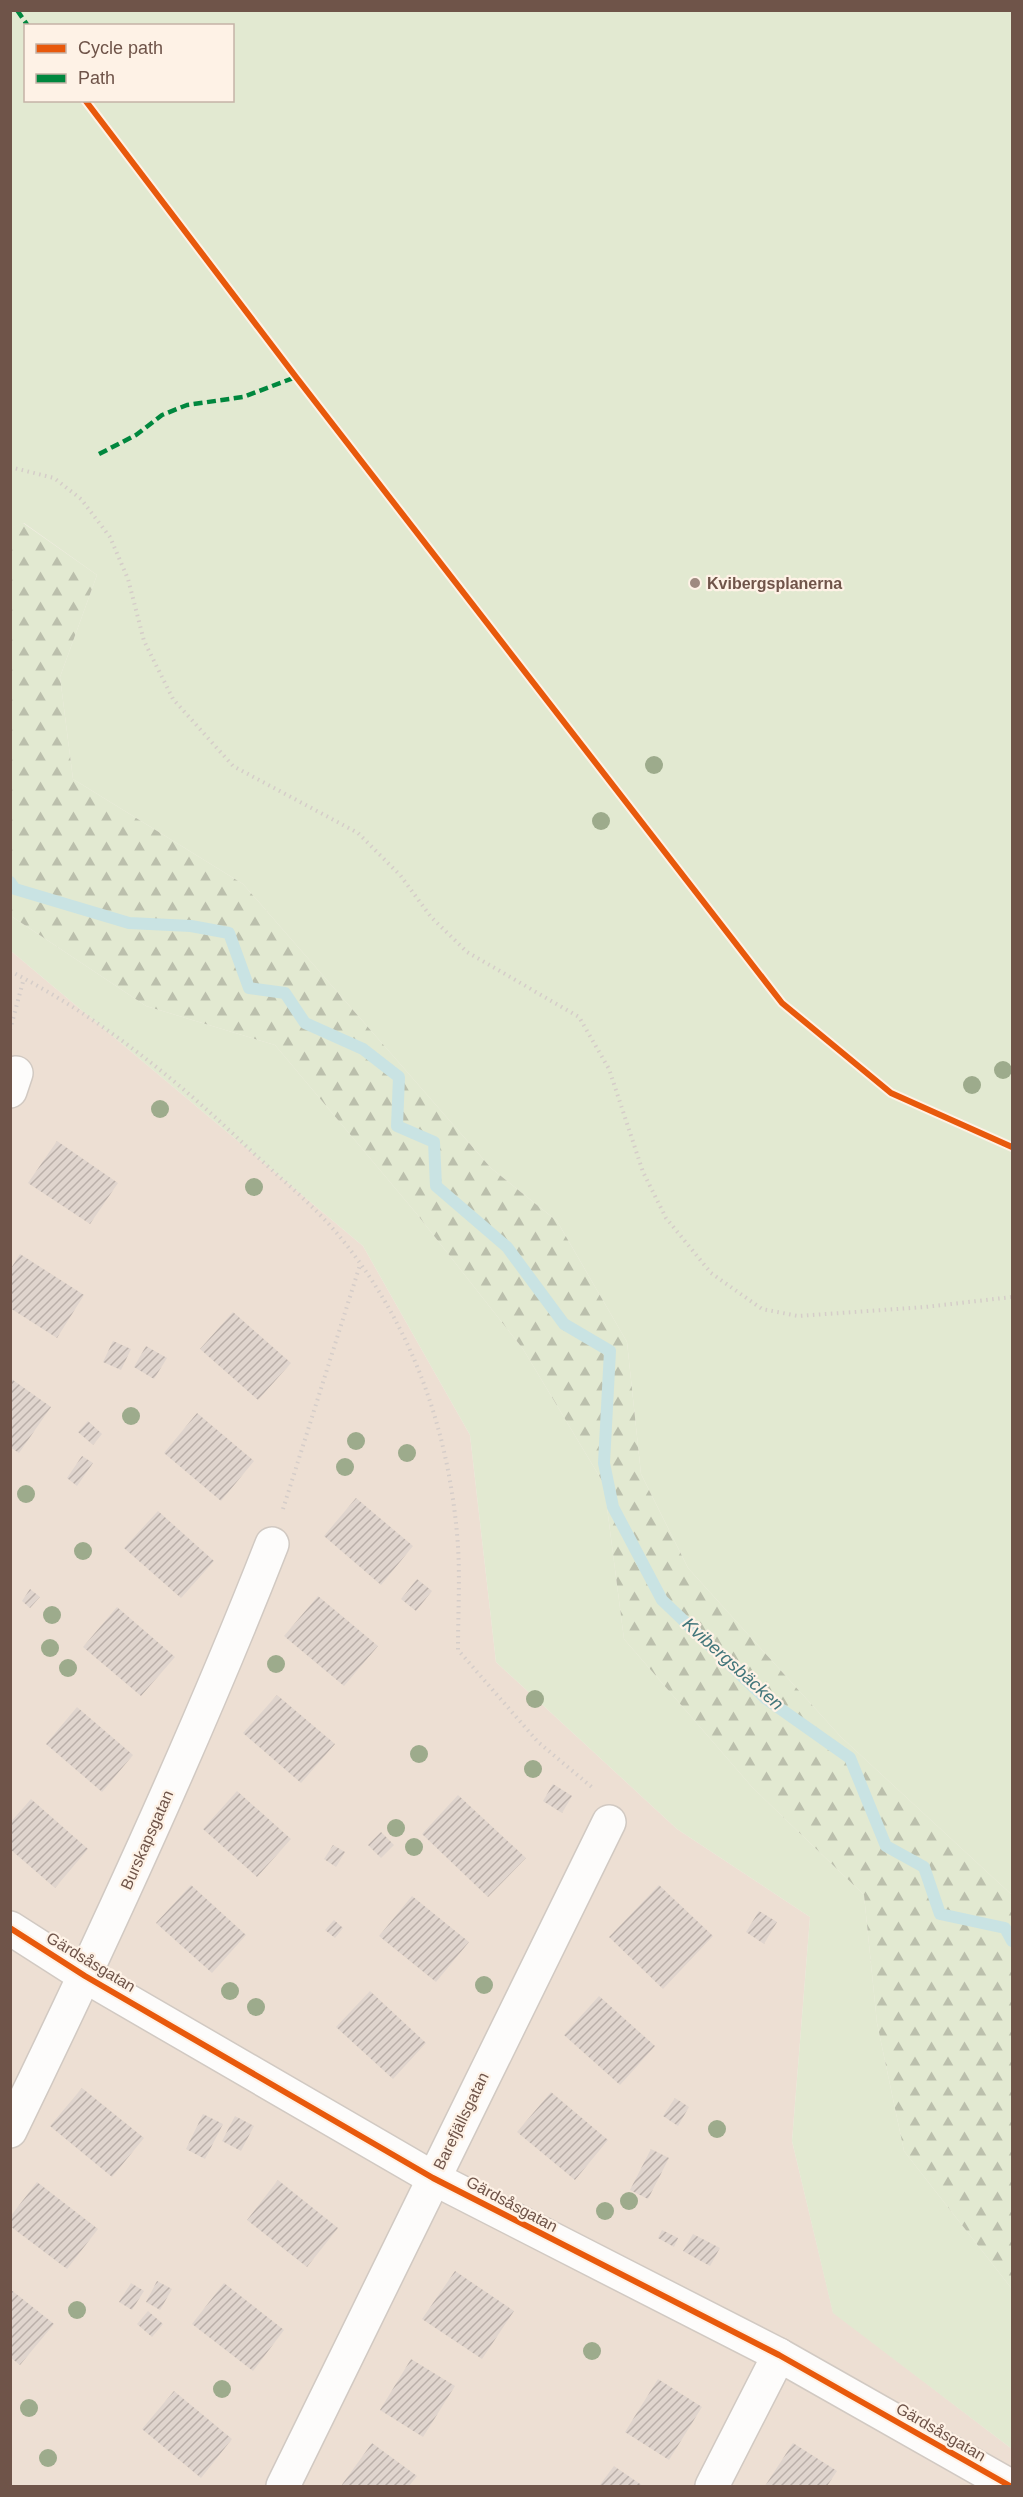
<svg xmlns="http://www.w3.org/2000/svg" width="1023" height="2497" viewBox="0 0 1023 2497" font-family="Helvetica,sans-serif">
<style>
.residential{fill:#eddfd3}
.green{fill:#e2e9d1;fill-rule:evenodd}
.forest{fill:url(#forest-firs)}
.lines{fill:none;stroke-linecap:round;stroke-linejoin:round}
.stream{stroke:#c9e3e3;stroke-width:12}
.building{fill:url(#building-hatch)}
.minor-casing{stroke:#d1c9c2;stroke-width:36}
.path{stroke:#d5cdc9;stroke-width:4;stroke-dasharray:1.5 4.5;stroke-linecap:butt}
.minor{stroke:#fdfcfb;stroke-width:33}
.quiet{stroke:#00873e;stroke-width:4.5;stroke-dasharray:9 4.5;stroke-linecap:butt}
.cycleway-casing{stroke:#fef2e6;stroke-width:10}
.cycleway{stroke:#e8590c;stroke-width:6}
.tree{fill:#9dab8c}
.poi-dot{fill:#9e8a80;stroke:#fef2e6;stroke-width:2}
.labels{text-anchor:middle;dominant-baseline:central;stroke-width:4.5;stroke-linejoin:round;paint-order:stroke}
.poi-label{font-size:16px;font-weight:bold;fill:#6f5449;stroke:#fef2e6;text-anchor:start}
.street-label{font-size:16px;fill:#6f5449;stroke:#fef2e6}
.water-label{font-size:18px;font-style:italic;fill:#42767b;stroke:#fef2e6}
</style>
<defs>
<pattern id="forest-firs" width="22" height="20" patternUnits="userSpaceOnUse" patternTransform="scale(1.5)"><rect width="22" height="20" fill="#e2e9d1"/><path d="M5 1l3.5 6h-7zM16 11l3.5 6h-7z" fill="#bbbfac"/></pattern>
<pattern id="building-hatch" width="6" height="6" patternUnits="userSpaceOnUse" patternTransform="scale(1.5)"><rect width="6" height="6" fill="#e0d5ce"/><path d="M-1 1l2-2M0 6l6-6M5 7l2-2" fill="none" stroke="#baafa9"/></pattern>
</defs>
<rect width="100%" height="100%" fill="#f4ede6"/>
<polygon class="residential" points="11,951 363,1246 470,1435 496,1662 677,1829 810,1917 792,2141 833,2312 1012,2449 1012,2486 11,2486"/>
<g class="green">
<path d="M10,11h1002v1884l-171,-158 -153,-169 -47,-94 -14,-132 -70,-121 -66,-53 -248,-284 -170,-105 -13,-102 37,-102 -73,-52 -13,5zM26,26h206v74h-206z"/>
<polygon points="11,916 146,1006 275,1045 416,1213 523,1349 604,1484 624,1639 752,1787 864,1895 877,2023 904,2151 1012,2289 1012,2449 833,2313 792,2141 810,1917 677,1829 496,1662 470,1435 363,1246 11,951"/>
</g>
<polygon class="forest" points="23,523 97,575 60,677 73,779 243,884 491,1168 557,1221 627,1342 641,1474 688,1568 841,1737 1012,1895 1012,2289 904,2151 877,2023 864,1895 752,1787 624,1639 604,1484 523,1349 416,1213 275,1045 146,1006 11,916 10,528"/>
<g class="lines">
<polyline class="stream" points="10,882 15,889 129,923 191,926 229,933 249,988 285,993 305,1023 363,1049 399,1077 397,1126 434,1142 436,1186 507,1247 564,1324 610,1351 604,1463 613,1507 662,1600 765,1698 850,1758 886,1846 924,1867 940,1914 1005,1928 1012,1941"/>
</g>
<g class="building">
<polygon points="57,1141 118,1183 90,1224 28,1183"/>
<polygon points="20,1254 84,1295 57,1338 10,1308 10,1270"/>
<polygon points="233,1312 291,1363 258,1400 200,1349"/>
<polygon points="113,1341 131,1349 121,1370 103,1362"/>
<polygon points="146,1346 167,1358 154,1379 134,1367"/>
<polygon points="10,1378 51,1407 19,1453 10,1447"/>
<polygon points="197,1413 254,1461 221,1501 164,1453"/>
<polygon points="88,1421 102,1434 93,1445 78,1432"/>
<polygon points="82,1456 93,1463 77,1486 67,1478"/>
<polygon points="356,1498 413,1546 381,1585 324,1536"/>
<polygon points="158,1511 214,1561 181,1598 124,1548"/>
<polygon points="417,1579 432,1591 416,1611 401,1599"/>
<polygon points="30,1589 40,1597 30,1608 22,1601"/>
<polygon points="318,1596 378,1646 344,1686 284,1636"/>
<polygon points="117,1607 175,1657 141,1696 83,1647"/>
<polygon points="277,1695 335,1744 301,1783 243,1733"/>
<polygon points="77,1707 133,1755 102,1792 46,1744"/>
<polygon points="553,1784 572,1796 562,1813 543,1801"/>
<polygon points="237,1791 291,1839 257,1877 203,1829"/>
<polygon points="458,1795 526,1858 488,1897 422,1834"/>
<polygon points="31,1799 88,1849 55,1888 10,1849 10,1823"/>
<polygon points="381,1832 394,1845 381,1858 368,1845"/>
<polygon points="333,1845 345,1852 336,1867 324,1859"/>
<polygon points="191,1885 246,1935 212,1973 156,1923"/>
<polygon points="659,1885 713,1936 663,1989 609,1937"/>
<polygon points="412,1896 469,1942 436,1982 379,1936"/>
<polygon points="759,1911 777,1922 764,1944 746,1932"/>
<polygon points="334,1920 343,1928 335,1938 325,1930"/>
<polygon points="370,1991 426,2043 393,2079 336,2027"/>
<polygon points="599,1996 655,2046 620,2085 564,2035"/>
<polygon points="82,2088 144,2138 112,2177 50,2126"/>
<polygon points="551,2092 608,2140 575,2180 517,2132"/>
<polygon points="675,2098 689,2107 678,2126 663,2116"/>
<polygon points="203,2114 223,2124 205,2159 186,2149"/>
<polygon points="235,2116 254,2126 241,2151 222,2141"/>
<polygon points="651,2149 669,2158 648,2199 630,2190"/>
<polygon points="278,2180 338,2228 307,2267 247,2220"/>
<polygon points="37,2182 98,2229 67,2269 10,2226 10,2217"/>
<polygon points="662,2230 678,2238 674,2247 658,2238"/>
<polygon points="693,2234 720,2248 710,2266 683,2251"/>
<polygon points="455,2271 514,2311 482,2359 422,2319"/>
<polygon points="157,2281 172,2289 160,2310 146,2302"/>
<polygon points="131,2283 144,2291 132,2310 119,2302"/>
<polygon points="224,2283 284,2330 253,2371 192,2324"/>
<polygon points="10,2289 54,2324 20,2365 10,2357"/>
<polygon points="148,2311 163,2324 152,2337 137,2324"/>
<polygon points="411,2359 455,2386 423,2437 380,2410"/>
<polygon points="658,2379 702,2407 669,2460 625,2432"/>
<polygon points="174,2391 232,2439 201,2478 142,2429"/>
<polygon points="372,2443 417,2476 409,2486 341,2486"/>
<polygon points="793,2443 837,2471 827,2486 765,2486"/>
<polygon points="614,2466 643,2486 599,2486"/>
</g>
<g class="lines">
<g class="minor-casing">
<g id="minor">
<polyline points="10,1091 16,1073"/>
<polyline points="10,1928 85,1976 433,2178 779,2355 1010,2486"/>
<path d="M10,2131c94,-193 184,-388 262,-587"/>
<polyline points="283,2486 609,1822"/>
<polyline points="712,2486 779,2355"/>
</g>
</g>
<g class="path">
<polyline points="10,467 54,478 81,499 110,537 128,579 144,641 173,699 233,766 358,833 400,875 431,917 467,952 579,1017 609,1069 643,1172 666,1218 711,1273 762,1309 798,1316 925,1307 1012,1297"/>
<path d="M10,971c89,46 164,106 236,175 31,30 67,58 94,91 73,89 110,196 118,309 2,34 0,69 0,104l80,92 56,47"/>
<polyline points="10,1030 24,978"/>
<polyline points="283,1509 360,1265"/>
</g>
<use href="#minor" class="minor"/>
<g class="quiet">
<polyline points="17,10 28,26"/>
<polyline points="99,454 136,435 162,415 187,405 243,397 296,377"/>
</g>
<g class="cycleway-casing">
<g id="cycleway">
<polyline points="85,100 296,377 782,1003 891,1093 1012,1147"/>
<polyline points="10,1928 85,1976 433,2178 779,2355 1010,2486"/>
</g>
</g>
<use href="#cycleway" class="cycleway"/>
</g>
<g class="tree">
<circle cx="654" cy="765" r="9"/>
<circle cx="601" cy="821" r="9"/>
<circle cx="1003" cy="1070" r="9"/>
<circle cx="972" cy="1085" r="9"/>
<circle cx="160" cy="1109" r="9"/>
<circle cx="254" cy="1187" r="9"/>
<circle cx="131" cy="1416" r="9"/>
<circle cx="356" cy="1441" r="9"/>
<circle cx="407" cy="1453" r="9"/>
<circle cx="345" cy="1467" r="9"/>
<circle cx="26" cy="1494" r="9"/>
<circle cx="83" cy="1551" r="9"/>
<circle cx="52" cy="1615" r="9"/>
<circle cx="50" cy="1648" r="9"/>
<circle cx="276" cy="1664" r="9"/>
<circle cx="68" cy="1668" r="9"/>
<circle cx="535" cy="1699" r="9"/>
<circle cx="419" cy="1754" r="9"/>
<circle cx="533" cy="1769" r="9"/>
<circle cx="396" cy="1828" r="9"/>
<circle cx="414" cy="1847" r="9"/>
<circle cx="484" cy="1985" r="9"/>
<circle cx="230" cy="1991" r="9"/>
<circle cx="256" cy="2007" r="9"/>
<circle cx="717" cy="2129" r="9"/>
<circle cx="629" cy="2201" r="9"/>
<circle cx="605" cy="2211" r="9"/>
<circle cx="77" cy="2310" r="9"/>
<circle cx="592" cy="2351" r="9"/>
<circle cx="222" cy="2389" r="9"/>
<circle cx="29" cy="2408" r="9"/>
<circle cx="48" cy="2458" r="9"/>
</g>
<circle class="poi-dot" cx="695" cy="583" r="6"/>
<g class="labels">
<g class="poi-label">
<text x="707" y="583">Kvibergsplanerna</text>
</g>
<g class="street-label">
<text transform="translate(147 1840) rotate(-66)">Burskapsgatan</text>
<text transform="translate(91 1962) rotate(31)">Gärdsåsgatan</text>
<text transform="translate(461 2121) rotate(-64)">Barefjällsgatan</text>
<text transform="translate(512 2204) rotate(28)">Gärdsåsgatan</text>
<text transform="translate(941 2432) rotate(30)">Gärdsåsgatan</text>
</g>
<g class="water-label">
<text transform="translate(733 1664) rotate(42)">Kvibergsbäcken</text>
</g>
</g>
<rect width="1023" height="2497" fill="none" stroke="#6f5449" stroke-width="24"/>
<rect x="24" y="24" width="210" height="78" fill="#fef2e6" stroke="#c5b3a7" stroke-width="1.5"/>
<rect x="36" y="44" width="30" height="9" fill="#e8590c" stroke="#c5b3a7" stroke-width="1.5"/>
<text x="78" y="54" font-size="18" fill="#6f5449">Cycle path</text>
<rect x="36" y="74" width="30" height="9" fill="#00873e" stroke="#c5b3a7" stroke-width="1.5"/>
<text x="78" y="84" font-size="18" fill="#6f5449">Path</text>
</svg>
